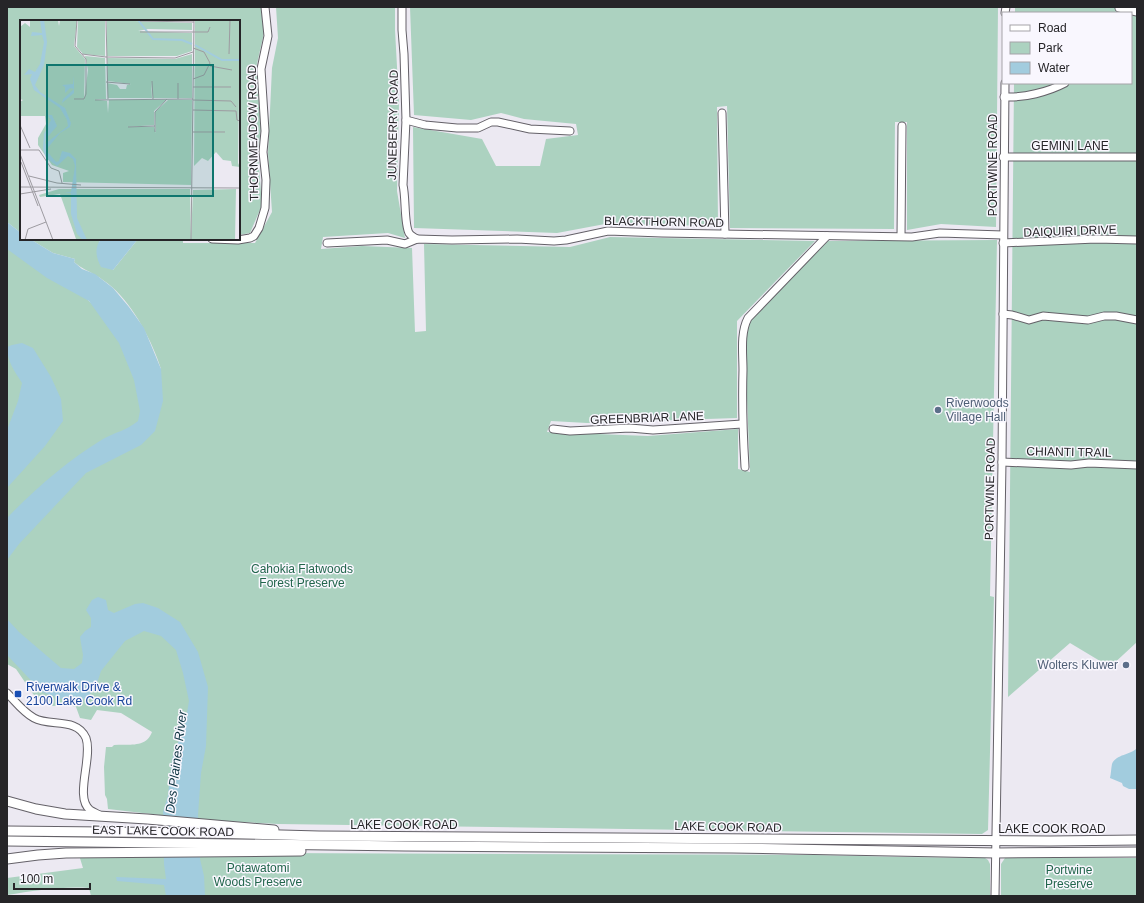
<svg xmlns="http://www.w3.org/2000/svg" width="1144" height="903" viewBox="0 0 1144 903" font-family="Helvetica,sans-serif">
<style>
.green{fill:#acd2c0}
.water{fill:#a2ccde}
.lines{fill:none;stroke-linecap:round;stroke-linejoin:round}
.minor-casing{stroke:#646168;stroke-width:9}
.major-casing{stroke:#646168;stroke-width:11}
.minor{stroke:#fff;stroke-width:7}
.major{stroke:#fff;stroke-width:9}
.service-dot{fill:#5c6f8a;stroke:#f9f7fe;stroke-width:1.5}
.transit-dot{fill:#1a4fb4;stroke:#f9f7fe;stroke-width:1.5}
.labels{text-anchor:middle;dominant-baseline:central;stroke-width:3;stroke-linejoin:round;paint-order:stroke}
.street-label{font-size:12px;fill:#262528;stroke:#f9f7fe}
.service-label{font-size:12px;fill:#4e5e75;stroke:#f9f7fe;text-anchor:start}
.park-label{font-size:12px;fill:#21654b;stroke:#f9f7fe}
.transit-label{font-size:12px;fill:#164399;stroke:#f9f7fe;text-anchor:start}
.water-label{font-size:13px;font-style:italic;fill:#09313e;stroke:#f9f7fe}
.inset-river{fill:none;stroke:#a2ccde;stroke-width:2}
.inset-road{fill:none;stroke:#9d9ba1;stroke-width:1}
.view{fill:#0f766e;fill-opacity:0.15;stroke:#0f766e;stroke-width:2}
.inset-edge{fill:none;stroke:#262528;stroke-width:2}
</style>
<rect width="100%" height="100%" fill="#ece9f2"/>
<g class="green">
<polygon points="7,7 261,7 264,33 256,68 261,128 258,154 262,205 250,233 239,235 239,21 21,21 21,233 7,222"/>
<path d="M276,7h119v23l4,73 -2,88 8,47 -17,-5 -65,4 -2,12 41,-3 50,2 3,84 11,-1 -2,-87 146,3 40,-10 205,4 -78,80v97l-150,5 -36,-2 -4,11 101,4 90,-7v40l12,3 -6,-147 84,-84 169,-1 -7,356 4,1 -6,233 -6,4 -704,-10 -75,-4 -95,-11 -1,-10 -2,-4 -1,-28 2,-20h6l2,-2c16,-1 32,3 38,-13l-31,-19 -24,-3 -6,10 -11,-2 -4,-11 -7,-2 -16,1 -10,-5 -10,-7 -17,-25 -9,-5v-434l16,9 138,130c-8,-26 -27,-63 -49,-82 -5,-4 -11,-9 -17,-12 -8,-5 -13,-6 -21,-13l1,-3 -22,-6 -23,-14h71l-2,3 14,28 25,-31h45v4h72l17,-31 -4,-59 4,-85 6,-30z"/>
<polygon points="410,7 998,7 996,227 941,224 907,230 907,122 895,122 894,229 730,228 727,106 717,107 718,226 605,224 557,233 414,228 413,127 482,139 496,166 540,166 546,139 578,135 576,124 524,119 501,113 471,120 414,115"/>
<polygon points="1015,7 1137,7 1137,642 1110,667 1070,643 1008,697 1014,83 1131,83 1131,13 1015,13"/>
<path d="M269,853l546,2 90,2 80,1 3,2 2,4v32h-899l-2,-8c-27,-2 -55,3 -82,7v-17l76,-10 -4,-13z"/>
<polygon points="1005,858 1137,858 1137,896 1001,896 1001,864"/>
</g>
<g class="water">
<path d="M7,222l14,11v6h9l23,14 22,6 -1,3 8,7 13,5 18,14 16,19 15,21 17,41 2,32 -8,30 -14,14 -55,28 -67,71 -12,16v-42c28,-29 60,-57 96,-79 12,-7 23,-8 35,-18l2,-10 -6,-31 -15,-37 -30,-42 -42,-23 -40,-29z"/>
<path d="M101,239h37l-25,31 -12,-3c-5,-10 -7,-19 0,-28z"/>
<path d="M22,343l11,5 18,29 10,22 2,22 -18,25 -38,42v-58l11,-29 4,-18c-7,-11 -15,-22 -15,-36l5,-2z"/>
<polygon points="98,597 106,600 108,610 114,613 135,604 143,603 158,608 180,622 198,652 208,687 206,746 201,773 198,815 200,859 204,876 205,896 166,896 164,885 117,881 116,877 166,879 164,864 163,812 168,795 172,759 185,724 189,701 183,673 176,650 161,636 144,631 125,641 101,671 95,689 84,699 68,701 42,692 7,655 7,619 19,632 61,668 74,669 82,663 83,655 80,637 85,631 91,627 91,618 86,610 92,600"/>
<path d="M1137,748v41h-8l-6,-3 -1,-3 -12,-5c1,-4 1,-9 2,-14 4,-10 19,-9 25,-16z"/>
</g>
<g class="lines">
<g class="minor-casing">
<g id="minor">
<path d="M402,7v23l2,24 2,66 -3,65c3,12 1,39 6,48 2,3 6,5 8,6"/>
<polyline points="1119,8 1137,12"/>
<polyline points="1005,13 1006,7"/>
<path d="M1004,97c20,1 44,-5 61,-14"/>
<polyline points="722,113 725,234"/>
<polyline points="406,120 425,125 457,128 478,128 491,122 498,122 530,129 570,131"/>
<polyline points="1003,157 1137,157"/>
<polyline points="901,236 902,126"/>
<polyline points="212,239 238,240 250,238 254,236 259,228 265,208 266,180 263,152 265,131 261,69 268,36 265,7"/>
<polyline points="327,243 387,240 405,244 417,239 452,240 517,239 554,241 566,240 608,231 662,233 912,237 940,233 1003,235"/>
<polyline points="1003,243 1096,239 1137,240"/>
<polyline points="1003,314 1012,315 1029,320 1043,316 1088,320 1104,316 1116,316 1137,320"/>
<polyline points="553,429 570,431 630,428 653,430 742,424"/>
<polyline points="1002,462 1071,465 1089,463 1137,465"/>
<path d="M745,467c-2,-33 -3,-64 -2,-97 0,-16 -3,-37 5,-52l79,-82"/>
<path d="M7,693c8,8 16,19 27,25 16,9 43,-1 52,20 7,20 -12,59 4,72 3,2 8,4 11,6"/>
<polyline points="995,896 1002,462 1005,83"/>
</g>
</g>
<g class="major-casing">
<g id="major">
<polyline points="7,801 36,809 65,814 147,819 274,830"/>
<polyline points="7,831 203,833 319,836 1050,841 1137,840"/>
<polyline points="7,841 405,846 732,848 996,853 1137,852"/>
<polyline points="7,859 38,855 66,853 301,851"/>
</g>
</g>
<use href="#minor" class="minor"/>
<use href="#major" class="major"/>
</g>
<g class="service-dot">
<circle cx="938" cy="410" r="4"/>
<circle cx="1126" cy="665" r="4"/>
</g>
<rect class="transit-dot" x="14" y="690" width="8" height="8" rx="2"/>
<g class="labels">
<g class="street-label">
<text transform="translate(393 125) rotate(-89)">JUNEBERRY ROAD</text>
<text transform="translate(253 133) rotate(-91)">THORNMEADOW ROAD</text>
<text x="1070" y="146">GEMINI LANE</text>
<text transform="translate(993 165) rotate(-90)">PORTWINE ROAD</text>
<text transform="translate(664 222) rotate(1)">BLACKTHORN ROAD</text>
<text transform="translate(1070 231) rotate(-2)">DAIQUIRI DRIVE</text>
<text transform="translate(647 418) rotate(-2)">GREENBRIAR LANE</text>
<text transform="translate(1069 452) rotate(1)">CHIANTI TRAIL</text>
<text transform="translate(990 489) rotate(-89)">PORTWINE ROAD</text>
<text x="404" y="825">LAKE COOK ROAD</text>
<text transform="translate(728 827) rotate(1)">LAKE COOK ROAD</text>
<text x="1052" y="829">LAKE COOK ROAD</text>
<text transform="translate(163 831) rotate(1)">EAST LAKE COOK ROAD</text>
</g>
<g class="service-label">
<text x="946" y="403">Riverwoods<tspan x="946" dy="14">Village Hall</tspan></text>
<text x="1118" y="665" text-anchor="end">Wolters Kluwer</text>
</g>
<g class="park-label">
<text x="302" y="569">Cahokia Flatwoods<tspan x="302" dy="14">Forest Preserve</tspan></text>
<text x="258" y="868">Potawatomi<tspan x="258" dy="14">Woods Preserve</tspan></text>
<text x="1069" y="870">Portwine<tspan x="1069" dy="14">Preserve</tspan></text>
</g>
<g class="transit-label">
<text x="26" y="687">Riverwalk Drive &amp;<tspan x="26" dy="14">2100 Lake Cook Rd</tspan></text>
</g>
<g class="water-label">
<text transform="translate(176 762) rotate(-83)">Des Plaines River</text>
</g>
</g>
<g transform="translate(20 20)">
<rect width="220" height="220" fill="#ece9f2"/>
<path d="M10,0h28l1,6 1,-6h17l-3,26 11,13 -1,41 4,-30 -3,-14 20,2 1,41h-12l13,2 1,12 1,-13h57l-12,11v14l-27,2h27l2,6 -1,-21 13,-12h24l-1,85 -128,-3v-9l6,-2 -17,-6 -14,-20v-7l8,-14 -1,-8h-25v-14l3,-2 -3,-1v-72l5,-4 5,4zM58,0h27v36l-22,-2 -6,-7zM87,0l85,3v7l-44,-1 -10,2 54,2v18l-15,5h-70zM175,0h45l-2,143 2,4 -8,-1 -1,-5 -8,-1 -7,-8 -8,9 -6,-3 -8,8zM172,34v44h-39l-2,-18 1,18h-44l-1,-15 10,2 3,4h6l1,-4 4,-1 -23,-3 -1,-23 68,1zM39,169h131l1,51h-129l14,-1 -16,-45 -20,3 -1,-2zM216,169l-1,51h-44l2,-50z" fill="#acd2c0"/>
<path d="M20,0h4l3,22 -3,23 -9,20 5,7 25,16 6,15 -1,4 -10,6 -14,17 10,12 3,-1 3,-10 8,2 6,6 1,59 10,22h-4l-6,-6 -6,-20v-21l-7,-1h7l4,-26 -2,-7 -5,-3 -11,10 -11,-8 -3,-9 1,-15 7,-14 -3,-5h4l5,11 -11,13 -1,5 23,-18 -1,-6 -7,-12 -26,-18 -4,-11 2,-5 -8,1 5,-6 6,3 5,-8 4,-22 -2,-7 -11,1 1,-4 10,1zM54,56v17l-12,10 1,-4 11,-10 -4,-1 -5,5v-6l-3,-2 11,-1z" fill="#a2ccde"/>
<path class="inset-river" d="M118,0l15,19 29,1 10,4M175,25l27,15h18"/>
<path class="inset-road" d="M86,0l2,79M120,1l54,1M120,12h68l2,-5M62,34l24,3 69,1 18,-6M209,34l1,-34M190,46l22,4M173,59l11,-4 6,-12 -6,-11 -11,-4M132,61l1,18M86,62l24,2M173,67h38M54,79h10l2,-5v-35l-11,-13 2,-26M158,79v-16M75,80l98,-1M173,80l38,1 5,6M173,90l43,1 1,9 3,1M0,105l10,23M108,107l27,-1M135,112v-20l12,-13M173,112h32M0,130h19l12,18 8,3 3,12M0,134l33,86M1,142l17,44M9,156l28,7 24,2M0,167l220,1M0,174l31,-5M5,220l3,-11 18,-7M171,220l3,-220"/>
<path class="view" d="M27,45h166v131h-166z"/>
<rect width="220" height="220" class="inset-edge"/>
</g>
<rect width="1144" height="903" fill="none" stroke="#262528" stroke-width="16"/>
<rect x="1002" y="12" width="130" height="72" fill="#f9f7fe" stroke="#a5a3a8"/>
<rect x="1010" y="25" width="20" height="6" fill="#ffffff" stroke="#a5a3a8"/>
<text x="1038" y="32" font-size="12" fill="#262528">Road</text>
<rect x="1010" y="42" width="20" height="12" fill="#acd2c0" stroke="#a5a3a8"/>
<text x="1038" y="52" font-size="12" fill="#262528">Park</text>
<rect x="1010" y="62" width="20" height="12" fill="#a2ccde" stroke="#a5a3a8"/>
<text x="1038" y="72" font-size="12" fill="#262528">Water</text>
<path d="M14 883v6h76v-6" fill="none" stroke="#262528" stroke-width="2"/>
<text x="20" y="883" font-size="12" fill="#262528" stroke="#f9f7fe" stroke-width="3" paint-order="stroke">100 m</text>
</svg>
